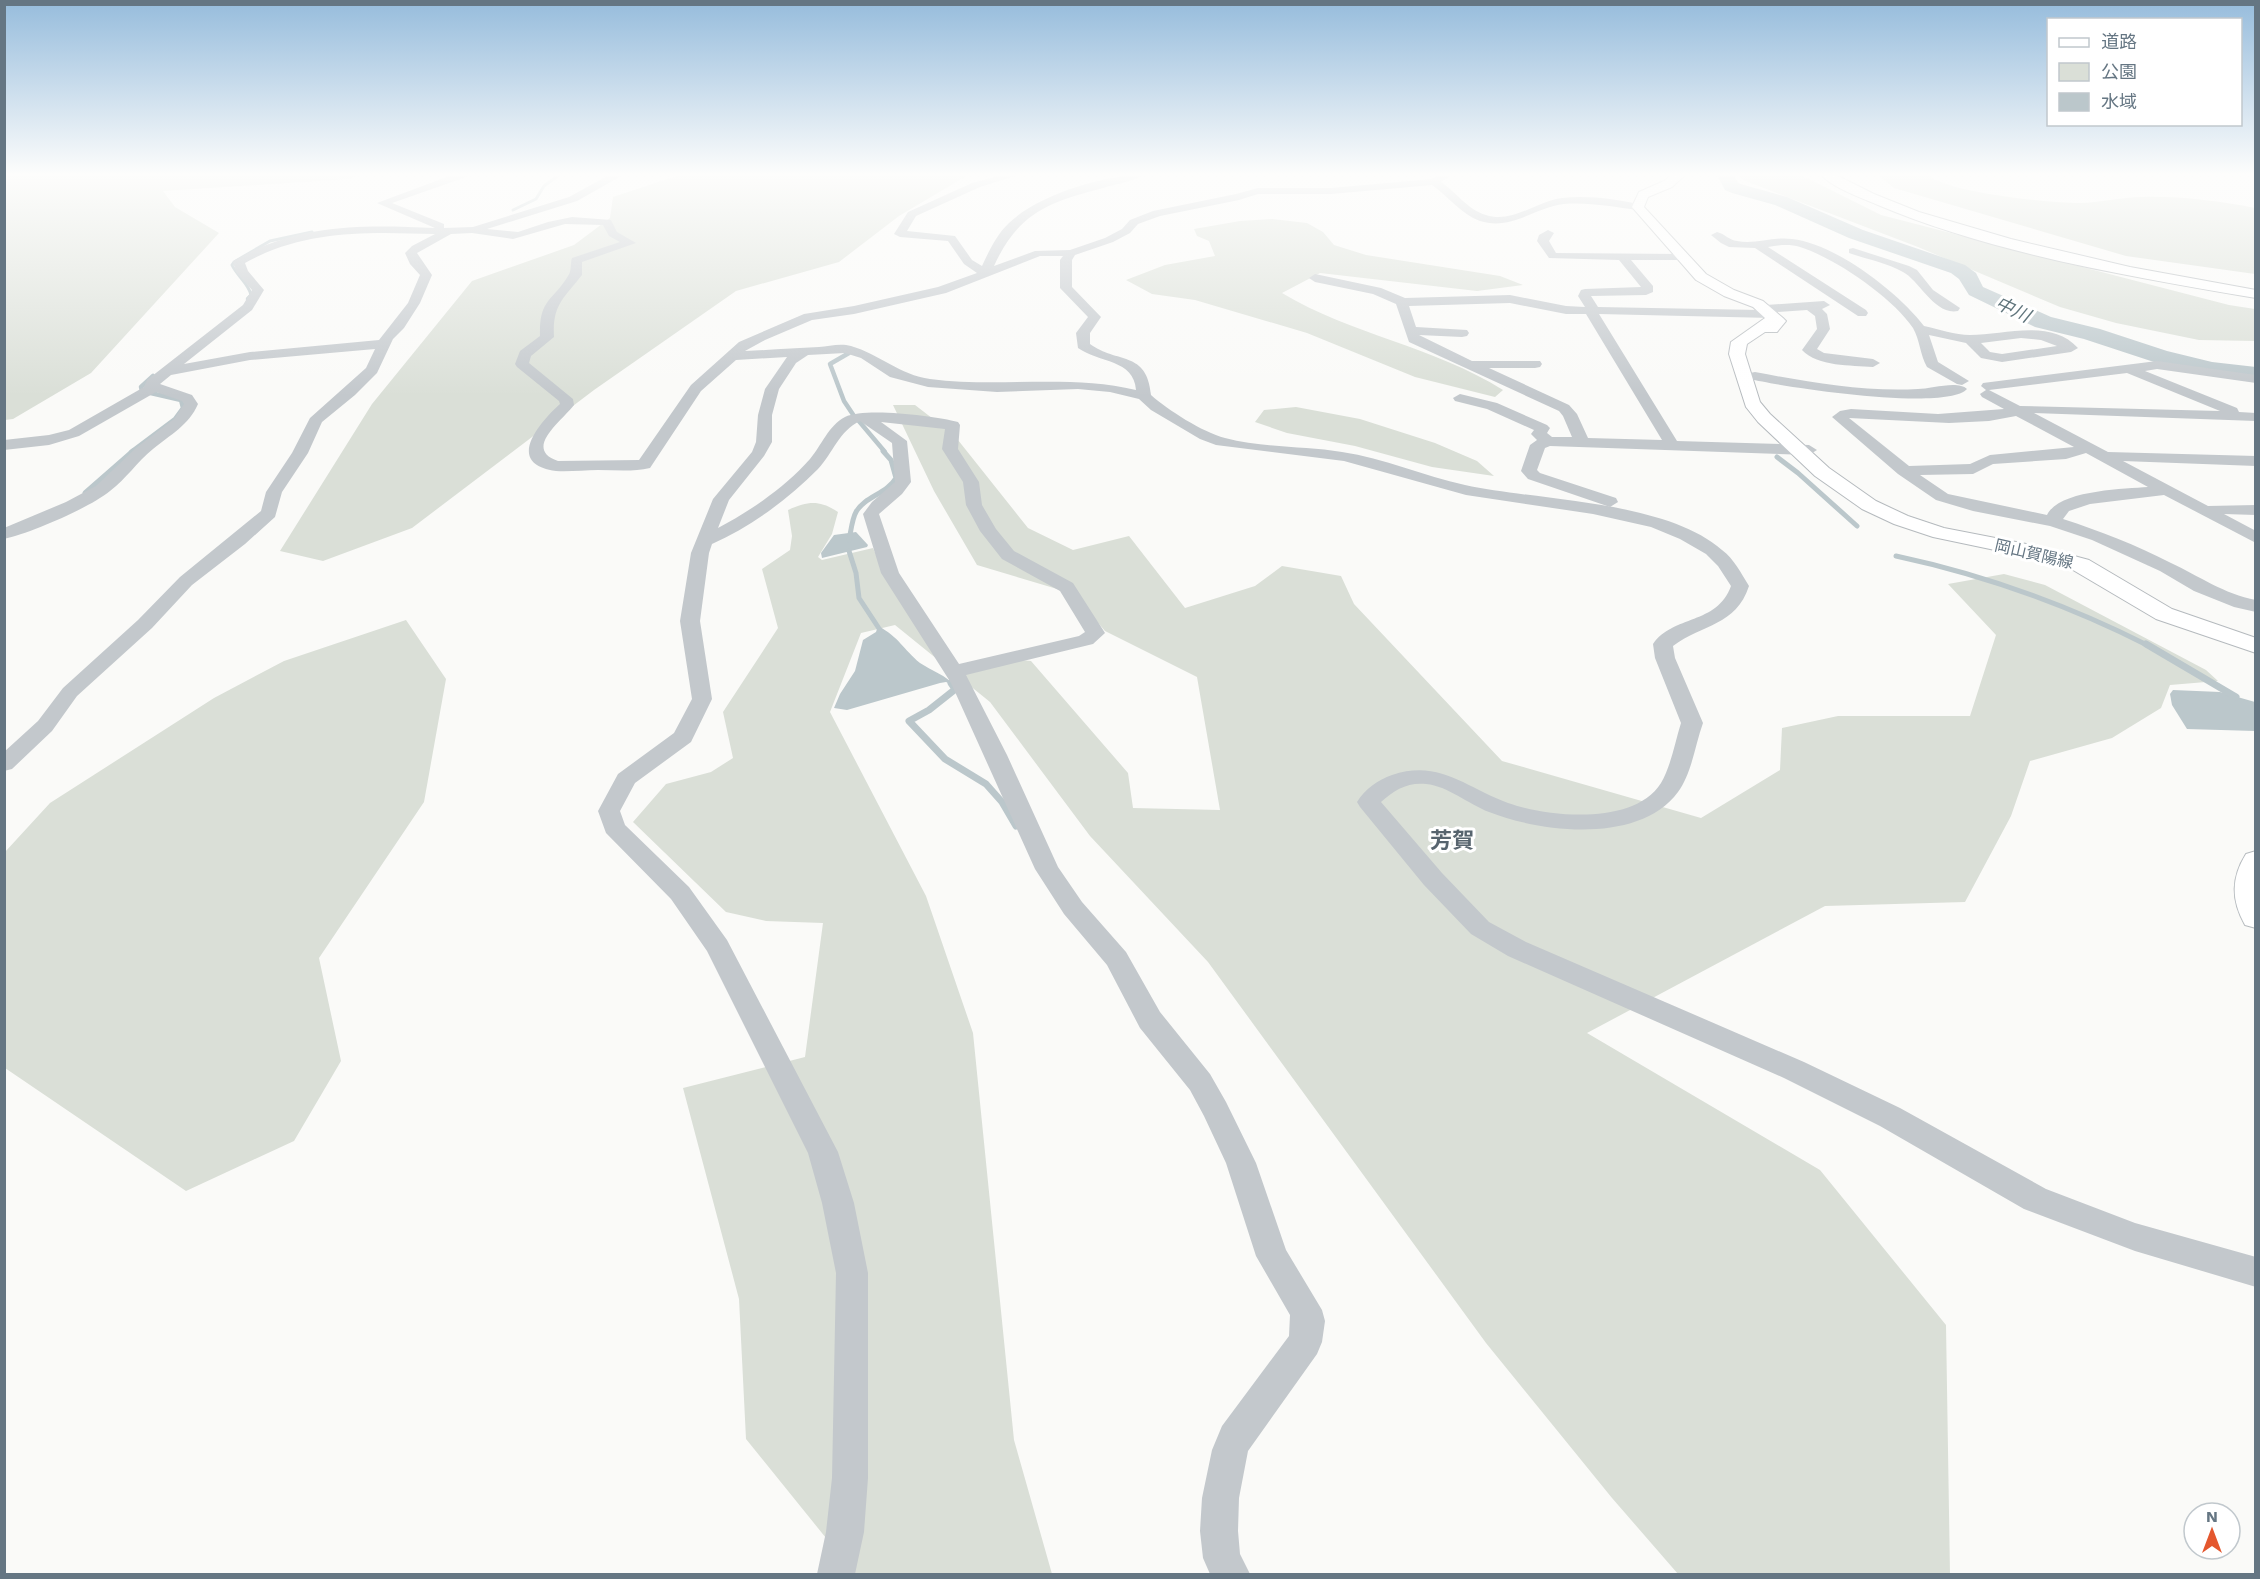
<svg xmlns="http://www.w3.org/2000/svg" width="2260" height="1579" viewBox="0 0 2260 1579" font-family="'Work Sans','Noto Sans JP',sans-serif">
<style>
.green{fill:#dadfd7}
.water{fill:#bbc7cb}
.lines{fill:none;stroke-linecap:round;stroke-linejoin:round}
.stream-far3{stroke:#bbc7cb;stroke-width:3}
.stream-far2{stroke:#bbc7cb;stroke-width:4.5}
.stream-far1{stroke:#bbc7cb;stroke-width:5}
.stream{stroke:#bbc7cb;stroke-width:7}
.river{fill:#bbc7cb;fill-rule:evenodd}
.major-casing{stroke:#b5babe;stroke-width:2}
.minor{fill:#c3c8cc;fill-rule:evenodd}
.major{fill:#fff;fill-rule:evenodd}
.labels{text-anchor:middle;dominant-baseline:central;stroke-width:6;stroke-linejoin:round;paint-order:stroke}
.far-street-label{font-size:16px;fill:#657683;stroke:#fff}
.far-water-label{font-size:18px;font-style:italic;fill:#60757c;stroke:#fff}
.quarter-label{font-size:22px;font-weight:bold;fill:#57646e;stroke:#fff}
</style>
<rect width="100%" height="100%" fill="#fafaf8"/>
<g class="green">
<polygon points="5,175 357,175 349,179 163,191 175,207 219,233 91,373 13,419 5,420"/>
<polygon points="679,175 968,175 899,216 839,262 736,291 594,390 412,528 323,561 280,551 372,404 472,281 574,245 610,218 613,197"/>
<polygon points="1739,175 1801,175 1881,215 2229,305 2255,309 2255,341 2199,340 2116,323 2060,307 1918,247 1743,180"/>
<path d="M1878,175h50c20,18 122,28 151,28 21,0 42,-6 63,-6 37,-1 77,4 113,11v66l-129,-18 -232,-68z"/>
<path d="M1272,219l35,4 16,9 11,13 32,10 134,21 23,9 -46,6 -157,-18 -38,20c70,42 151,53 221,97l-8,7 -80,-20 -108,-44 -112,-33 -43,-6 -26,-14 39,-15 50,-9 -6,-15 -12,-5 -3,-7 46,-8z"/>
<path d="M893,405h22l39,30 74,93 45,22 56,-14 56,72 70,-22 27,-20 59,10 13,28 148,157 199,57 79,-48 2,-42 56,-12h132l26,-81 -48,-51 56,-10 41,11 161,85 12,11 -48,4 -9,23 -49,30 -82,23 -19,55 -46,86 -140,4 -238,127 233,137 126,155 4,249h-272l-66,-76 -126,-155 -278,-381 -118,-126 -100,-134 -95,-77 -34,8 -31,79 96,184 47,137 41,407 38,134h-234l8,-36 -80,-99 -7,-140 -56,-211 122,-31 18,-134 -57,-2 -40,-9 -93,-90 33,-38 45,-12 22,-14 -10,-46 55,-84 -16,-59 28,-19 2,-14 -4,-26c21,-9 31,-10 50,2l-6,22 -14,23 4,3 51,-12 10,23 82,101 46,-13 20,2 97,112 5,35 87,2 -23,-133 -92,-46 -31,-37 -97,-29 -43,-74z"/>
<polygon points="1296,407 1360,419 1435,443 1477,461 1494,476 1432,467 1355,446 1287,433 1255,422 1264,410"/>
<polygon points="406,620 446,679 424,802 319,958 341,1061 294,1141 186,1191 5,1068 5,852 50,803 214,698 284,661"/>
</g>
<g class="water">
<polygon points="856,532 868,545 867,547 822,558 821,553 834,535"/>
<path d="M878,626c21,11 25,23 42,37 12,8 26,12 35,23l-9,-4 -6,1 -93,27 -13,-2 6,-14 15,-23 8,-31 13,-8z"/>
<polygon points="2173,690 2220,692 2255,702 2255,731 2187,729 2172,705 2170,694"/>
</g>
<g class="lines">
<g class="stream-far3">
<polyline points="513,210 536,199 544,186 559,175"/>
<path d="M248,298l3,-3c-2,-11 -14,-19 -19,-30l2,-3 36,-21 42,-9"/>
</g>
<g class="stream-far2">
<polyline points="248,299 250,297"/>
<polyline points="849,353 830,364 844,401 854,416"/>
<polyline points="858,420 885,452"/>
<polyline points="131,452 175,419 183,408 181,400 142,391 141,387 153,376"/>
</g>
<g class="stream-far1">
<polyline points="1777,457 1798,473 1857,526"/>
<polyline points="85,493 133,451"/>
<path d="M849,540c2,-9 3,-21 7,-28 9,-16 31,-18 40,-34l-5,-18 -8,-9"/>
<polyline points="849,551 856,573 859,598 880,630"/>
<path d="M1896,556c89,19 172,49 253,90"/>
</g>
<g class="stream">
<polyline points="2146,644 2236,697"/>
<polyline points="951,683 955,689 953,691 929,710 909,721 945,759 986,784 1002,802 1016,826"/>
</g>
<polygon class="river" points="1717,175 1734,175 1738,183 1744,185 1787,197 1863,230 1965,265 1976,273 1983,287 2051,317 2100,329 2167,351 2212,362 2256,367 2256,381 2212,376 2160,364 2084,339 2035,327 1969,295 1959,279 1951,273 1849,238 1775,205 1732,193 1725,190"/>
<g class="major-casing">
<g id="major">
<polygon points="1671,175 1685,175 1672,187 1648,197 1644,207 1706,274 1734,290 1763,301 1783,318 1786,321 1777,332 1765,332 1747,344 1745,354 1760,402 1770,414 1829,468 1876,501 1908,516 1944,528 2037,546 2089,560 2172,609 2256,638 2256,653 2156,619 2073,570 2033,558 1933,537 1894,524 1862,509 1815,476 1758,422 1746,407 1729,354 1731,342 1765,318 1753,307 1724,296 1696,280 1632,207 1639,192 1664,181"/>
<path d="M1821,175h15l38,19 45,18 92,27 119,28 126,23v8c-124,-21 -262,-44 -378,-93 -18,-8 -43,-16 -57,-30z"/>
<path d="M2256,851v77l-11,-3c-14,-25 -14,-47 1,-71z"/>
</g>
</g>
<g class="minor">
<path d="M452,175h20l-80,28 52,21v4l29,-1 96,-30 40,-22h14l-46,26 -90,28 31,3 30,-10 24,-5 39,3 6,12 19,11 -54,19v13c-18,23 -30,30 -28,62l-23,19 -2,7 44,36 1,6c-11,15 -52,44 -16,56l81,-1 52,-75 48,-43 65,-28 50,-8 84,-19 39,-14 -13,-9 -16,-23 -48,-4 -6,-3 14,-22 64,-29 30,-8h17l-39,12 -64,29 -9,15 48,5 17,24 10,6c7,-15 15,-32 27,-43 29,-28 94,-48 134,-48 -11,7 -28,9 -40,13 -54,14 -85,25 -109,78l41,-15 35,-1 35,-12 17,-9 8,-9 23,-9 83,-17 22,-6h73l101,-9 6,-4h13l-10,7c15,10 27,28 45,33 26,9 51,-14 76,-17 25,-3 55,1 80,7l1,2 -5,3c-24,-3 -49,-8 -74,-6 -29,3 -52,27 -84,17 -19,-7 -32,-25 -48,-36l-101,9h-73l-19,6 -79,16 -22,8 -8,9 -17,9 -38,13 -3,5v27l29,30 -11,16v11c27,20 57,6 61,51 17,15 51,37 74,43 38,10 79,8 117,14 42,6 82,24 123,33 73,16 200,15 257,65 12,9 19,23 27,36 -13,40 -47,38 -76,60l2,12 28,65c-8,22 -11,50 -25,69 -38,52 -136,41 -189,20 -21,-8 -41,-26 -63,-28 -18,-2 -32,6 -45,18l61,71 47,49 37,20 278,120 96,46 146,81 89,34 121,34v30l-121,-36 -111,-42 -144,-83 -96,-48 -276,-122 -37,-22 -47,-49 -64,-78 -3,-5c8,-13 21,-22 35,-27 48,-16 74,13 116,28 40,14 126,23 153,-20 10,-17 14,-41 20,-60l-26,-65 -2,-14c20,-29 64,-19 78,-58l-13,-20 -12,-12 -26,-15 -29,-12 -58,-13 -127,-19 -122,-34 -128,-16 -16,-6 -49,-29 -12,-11 -29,-7 -32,-3 -81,3 -69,-5 -38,-10 -29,-19 -16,-5 -37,2 -12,8 -17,26 -7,26v27l-8,14 -35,44 -11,28c34,-18 67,-41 92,-69 12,-14 18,-33 35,-42 20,-10 90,-1 113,5l2,3 -2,24 21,33 3,23 14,24 18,22 59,32 32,50 -12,11 -127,31 41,80 51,112 24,35 44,50 34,60 50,62 16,28 30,61 30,87 36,60 3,11 -3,21 -5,12 -69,97 -9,47 -1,33 2,23 10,20h-40l-7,-16 -3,-27 2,-33 10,-48 10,-24 67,-90 1,-21 -34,-59 -30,-93 -22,-47 -14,-26 -50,-62 -33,-63 -43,-51 -29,-45 -84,-186 -70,-110 -18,-59 9,-12 23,-20 -3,-39 -32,-22c-21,10 -27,32 -42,48 -31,31 -66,57 -106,75l-3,9 -9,68 12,78 -21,43 -56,41 -15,28 5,14 64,62 38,53 111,212 16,51 14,70v205l-4,54 -9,42h-38l9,-42 6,-54 4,-205 -14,-70 -14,-50 -101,-202 -36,-52 -65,-66 -8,-22 20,-37 56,-41 18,-34 -12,-78 11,-68 22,-54 39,-47 4,-10 2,-27 7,-26 22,-32 -51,3 -35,31 -51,77c-17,4 -35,2 -52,2 -14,0 -29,2 -42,1 -52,-7 -17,-48 4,-67l-1,-3 -42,-34 -2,-3 5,-13 20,-15c-1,-37 12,-34 28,-60 4,-5 2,-13 4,-18l48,-16 -11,-6 -6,-11 -38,-1 -52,15 -41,-6 -21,1 -34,19 15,22 -12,28 -16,25 -11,11 -16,34 -22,22 -33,27 -14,31 -26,39 -7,25 -30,27 -53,41 -40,43 -75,68 -25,35 -40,38 -8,2v-19l34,-31 25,-33 75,-68 42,-43 81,-66 5,-19 26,-39 18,-35 56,-50 9,-19 -125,11 -79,15 -11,9 32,11 6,9c-9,21 -28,31 -45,45 -16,13 -27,30 -43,42 -21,17 -79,42 -106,48v-11l62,-26 30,-16 40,-38 38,-29 10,-15 -2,-3 -26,-9 -77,44 -30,9 -45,5v-10l45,-5 20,-5 75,-43 3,-7 96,-75 9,-15 -16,-18 -3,-10 2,-2c65,-37 128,-35 200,-32l-58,-25zM385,233l50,1 -23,12 -7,7 5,11 10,11 -12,28 -29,37 -129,12 -66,12 68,-54 12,-20 -16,-19 -3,-8c45,-25 90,-30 140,-30zM1040,256h23l-3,4v28l28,29 -12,16 2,15c21,15 56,11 58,42 -67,-16 -137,-2 -206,-11 -30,-4 -51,-25 -79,-33 -10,-3 -22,0 -32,1 -25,1 -49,3 -74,4l20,-11 47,-20 42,-6 92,-21zM881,422l64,7 -3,20 21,33 3,23 14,26 22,28 58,32 25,41 -6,4 -120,28 -60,-91 -20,-59 23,-20 9,-12 -4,-41z"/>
<path d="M1548,230l6,3 -5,8 7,12 126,1 6,3 -6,3h-51l22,26v6l-7,3 -55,1 7,11 162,3 2,-4 4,-1 58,-4 6,4 -8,4 5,5 3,15 -13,20 7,4 49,6 7,4 -7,4c-22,-2 -55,0 -71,-17l15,-21 -2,-13 -8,-6 -30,2 -1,5 -4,1 -173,-4 78,127 132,4 8,5 -8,5 -259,-9 -5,2 -8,22 3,3 76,25 2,4 -8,5 -82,-28 -7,-8 9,-26 7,-5 -6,-6 3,-4 -47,-21 -32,-8 -2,-3 7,-4 37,9 50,22 3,3 -3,5 5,4h20l-9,-21 -4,-5 -150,-69 -13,-38 -23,-10 -58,-12 -6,-4 6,-4 66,14 24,10 105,-3 56,11 19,1 -7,-11 3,-6 4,-1 56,-2 -22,-27 -70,-2 -12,-17 2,-6zM1510,303l56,11h20l76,126 -74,-2 -11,-24 -8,-9 -80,-37h46l5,-1 2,-3 -2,-3h-68l-53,-26 43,2 5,-1 2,-3 -2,-3 -51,-3 -7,-21z"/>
<path d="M1717,232c8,2 12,8 20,9 18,4 37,-5 55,-2 44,5 106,53 132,87 15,3 31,9 46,9 34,0 81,-17 108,13l-7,4 -69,10 -21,-4 -15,-15 -37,-8 9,27 31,19 -7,4 -5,-1 -30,-17c-7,-12 -7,-27 -14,-39 -21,-31 -78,-70 -113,-81 -10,-3 -21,-2 -32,0l98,63 2,3 -2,3h-8l-103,-68 -26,-1 -8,-4 -10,-8zM2021,338l20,2 16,6 -55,8 -12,-2 -9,-9z"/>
<path d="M1853,248l56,18 8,4 16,20 27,18 -2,3c-23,5 -39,-31 -55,-39 -16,-9 -37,-13 -54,-19v-4z"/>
<path d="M2157,361l99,14v8l-99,-14 -12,2 92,37 2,4 17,1v8l-222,-8 74,39 148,4v10l-133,-5 85,45 48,-1v10l-32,-1 32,17v12l-92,-48 -74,9 -21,7 -6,8c37,12 73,26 108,44 28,13 53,31 85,37v12l-22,-5 -40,-16 -34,-20 -68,-31 -42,-14 -77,-15 -37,-11 -38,-26 -66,-57 8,-6 11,-2 87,5 66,-5 -22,-12 -2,-3 6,-4 -5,-4 2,-3zM2127,373l93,38 -200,-5 -31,-16zM2016,416l58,31 -84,8 -20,9 -61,2 -60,-48 100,5 40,-2zM2086,453l62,34c-25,2 -89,3 -101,28l-99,-21 -28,-19 53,-1 20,-10 73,-5z"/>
<path d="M1755,372c53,10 108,20 163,17 12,0 40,-9 49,0 -21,23 -184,-2 -217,-10l-2,-3 2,-3z"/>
</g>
<use href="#major" class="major"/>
</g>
<linearGradient id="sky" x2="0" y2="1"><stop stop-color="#96bcdc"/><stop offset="0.44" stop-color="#fdfdfc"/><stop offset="1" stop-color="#fdfdfc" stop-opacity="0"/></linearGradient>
<rect width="2260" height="396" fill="url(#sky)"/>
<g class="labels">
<g class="far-street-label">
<text transform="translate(2034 554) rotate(13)">岡山賀陽線</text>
</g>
<g class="far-water-label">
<text transform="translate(2013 309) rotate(25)">中川</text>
</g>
<g class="quarter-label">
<text x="1452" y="840">芳賀</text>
</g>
</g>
<rect width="2260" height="1579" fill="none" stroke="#657683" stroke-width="12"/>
<rect x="2047" y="18" width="195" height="108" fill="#ffffff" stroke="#c1c8cd" stroke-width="1.5"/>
<rect x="2059" y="38" width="30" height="9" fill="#ffffff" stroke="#c1c8cd" stroke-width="1.5"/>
<text x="2101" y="48" font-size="18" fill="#657683">道路</text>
<rect x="2059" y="63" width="30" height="18" fill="#dadfd7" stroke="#c1c8cd" stroke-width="1.5"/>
<text x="2101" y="78" font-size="18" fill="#657683">公園</text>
<rect x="2059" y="93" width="30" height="18" fill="#bbc7cb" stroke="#c1c8cd" stroke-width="1.5"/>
<text x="2101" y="108" font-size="18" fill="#657683">水域</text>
<g transform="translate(2212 1531)"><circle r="28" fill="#ffffff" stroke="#c1c8cd" stroke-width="1.5"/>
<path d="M0-4.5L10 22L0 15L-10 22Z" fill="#e4572e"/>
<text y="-9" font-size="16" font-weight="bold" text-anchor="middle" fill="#657683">N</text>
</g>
</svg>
